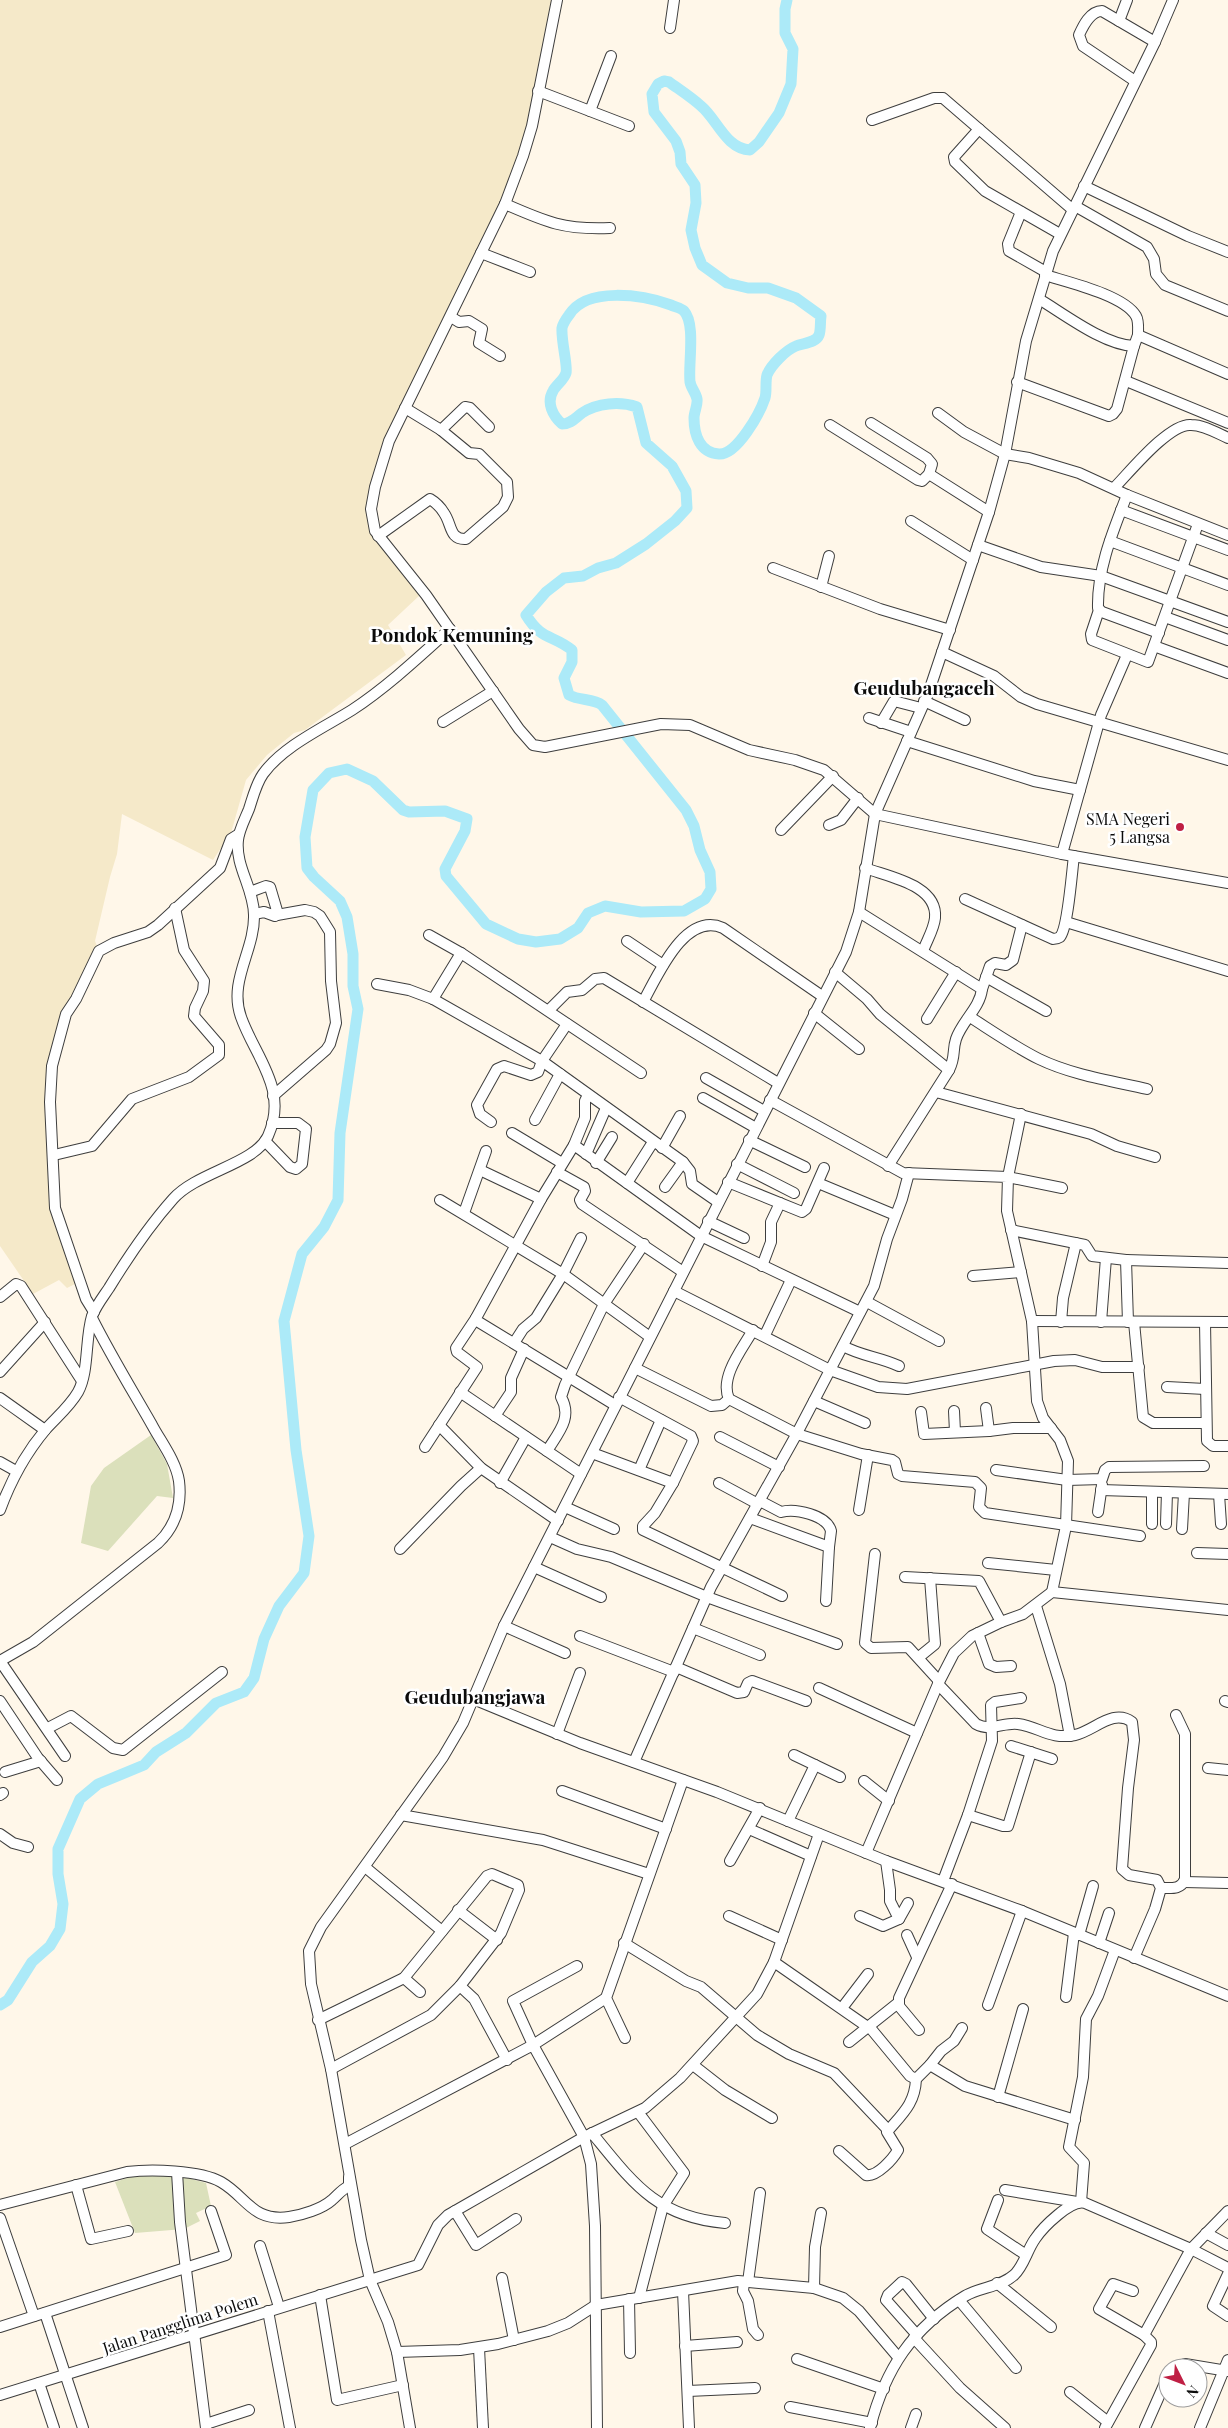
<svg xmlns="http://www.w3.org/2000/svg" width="1228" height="2428" viewBox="0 0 1228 2428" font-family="'Playfair Display',serif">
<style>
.farmland{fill:#f5e9c9}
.cemetery{fill:#dbe0bb}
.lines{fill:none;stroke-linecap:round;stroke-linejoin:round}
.river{stroke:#aceaf8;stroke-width:11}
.minor-casing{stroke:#3e3e3e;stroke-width:12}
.minor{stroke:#fff;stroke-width:10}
.poi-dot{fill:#bf1f44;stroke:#fff;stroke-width:2}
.labels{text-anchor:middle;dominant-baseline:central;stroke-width:5;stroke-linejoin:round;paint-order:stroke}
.poi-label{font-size:16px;fill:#0b0b0b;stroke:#fff;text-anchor:end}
.street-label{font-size:16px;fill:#0b0b0b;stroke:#fff}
.quarter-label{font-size:19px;font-weight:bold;fill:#0b0b0b;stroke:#fff}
</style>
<rect width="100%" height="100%" fill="#fff7e9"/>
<polygon class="farmland" points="0,0 553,0 528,125 520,155 501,202 401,407 367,509 420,595 388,625 406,655 305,730 294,733 267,755 246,780 231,833 213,860 122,814 117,854 110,877 95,941 98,949 54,1046 52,1208 77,1283 67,1288 59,1280 33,1294 0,1246"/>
<g class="cemetery">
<polygon points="151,1435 167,1464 173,1498 157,1496 108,1551 81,1543 91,1486 104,1468"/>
<polygon points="159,2175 184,2177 206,2183 211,2206 196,2213 200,2221 184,2229 135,2233 115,2182 134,2176"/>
</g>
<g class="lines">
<path class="river" d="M0,2005l8,-5 24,-38 18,-16 10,-17 3,-25 -5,-30v-25l22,-50 18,-15 46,-19 12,-13 30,-19 30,-30 28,-11 10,-14 10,-39 15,-33 25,-33 5,-37 -13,-86 -12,-129 18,-67 22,-27 14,-27 2,-67 18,-124 -5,-23v-32l-6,-37 -7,-16 -26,-24 -7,-9 -2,-31 8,-47 16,-17 18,-4 26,12 30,29 6,2 36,-1 22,8 -2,12 -20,38 1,7 40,48 32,15 18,3 24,-3 18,-11 10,-15 17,-7 36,6 43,-1 21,-12 6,-10 -1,-17 -10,-22 -6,-24 -8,-16 -84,-105c-9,-7 -22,-4 -33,-10l-5,-17 8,-16v-12c-20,-16 -30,-9 -46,-35l20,-23 18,-14 19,-2 15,-8 18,-5 30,-19 29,-23 12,-13 -1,-17 -14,-25 -26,-23 -9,-36c-17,-6 -40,-4 -55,6 -7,5 -11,11 -20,11 -9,-8 -16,-21 -9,-33 3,-6 11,-11 13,-18 2,-7 -5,-32 -4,-45 1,-5 4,-9 7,-13 18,-29 74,-20 102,-10 4,2 10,3 13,6 12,13 4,53 6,71 1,6 6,11 7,17 1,6 -3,13 -3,19 0,17 6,35 25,36 18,1 41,-41 46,-56 2,-7 0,-16 2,-23 4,-10 19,-25 29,-29 7,-3 20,-3 23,-11 2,-5 1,-13 2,-19l-25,-18 -28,-10h-20l-21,-5 -25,-18 -7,-17 -4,-18 5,-27 -1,-18 -14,-21 -1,-12 -4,-11 -22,-29 -2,-18 6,-10 6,-3 5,1c11,8 22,15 32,24 16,13 25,43 49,44l9,-8 20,-29 12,-29 2,-35 -8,-16v-24l2,-9"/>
<g class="minor-casing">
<g id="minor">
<polyline points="557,0 532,126 523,156 505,204 389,441 375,487 371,509 375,531 426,595 519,729 533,745 545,747 661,724 690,725 749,750 795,760 824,770 875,814 1062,854 1228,883"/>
<polyline points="1119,21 1127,0"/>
<polyline points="670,28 674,0"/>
<path d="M1135,81l-52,-35 -4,-11c4,-9 11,-24 23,-24l53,31"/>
<polyline points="538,91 629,126"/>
<polyline points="590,111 611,56"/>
<polyline points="872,120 934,98 943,98 1073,210"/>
<polyline points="979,129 954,157 955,162 985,191 1060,234"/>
<polyline points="1084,186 1188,236 1228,252"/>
<path d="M505,204c41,18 59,26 105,24"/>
<polyline points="1075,206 1147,247 1154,259 1156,274 1165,285 1228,311"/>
<polyline points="1021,212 1008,244 1009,251 1046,272"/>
<polyline points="481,253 530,272"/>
<path d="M1045,275c22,7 79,20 91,41 3,5 2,13 2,19"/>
<path d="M1039,299c25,15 65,46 95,47l4,-11 90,39"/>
<polyline points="451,317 459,322 469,321 482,329 479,343 500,356"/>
<polyline points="1126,381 1228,423"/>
<polyline points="1017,382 1109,416 1113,414 1117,409 1134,346"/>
<polyline points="938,413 964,432 1005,454 1029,458 1079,473 1127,495 1228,535"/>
<polyline points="830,425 918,480 922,481 929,474 932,464 927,458 871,423"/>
<polyline points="441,430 465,407 470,408 489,427"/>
<polyline points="929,474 989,512"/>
<path d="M1114,488c15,-15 55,-65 77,-63 13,0 26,8 37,13"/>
<path d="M1127,495c-14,36 -30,74 -29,113l4,4 57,21"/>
<polyline points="1121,510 1228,550"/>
<polyline points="911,521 973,560"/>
<path d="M378,536l52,-37c5,3 11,9 14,14 8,11 5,27 22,26l37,-32 5,-10 -1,-15 -28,-28 -10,-1 -28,-23 -36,-22"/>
<polyline points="1110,541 1228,585"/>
<polyline points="978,545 1041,567 1101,576 1228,622"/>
<polyline points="773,568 880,609 950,630"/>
<polyline points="821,587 829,556"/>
<polyline points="1099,610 1091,634 1092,640 1148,662 1198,524"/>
<polyline points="1165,617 1228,640"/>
<polyline points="1154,646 1228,673"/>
<polyline points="942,652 994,676 1021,697 1037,704 1228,760"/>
<polyline points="924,701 965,720"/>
<polyline points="869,718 911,732"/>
<polyline points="443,722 493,691"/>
<polyline points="881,723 894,701 921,708"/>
<polyline points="907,741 1034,781 1080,790"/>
<polyline points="829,825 841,820 858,798"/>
<polyline points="781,830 833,776"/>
<polyline points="1062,854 1101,715 1127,655"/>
<path d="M865,868c24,9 73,17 70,50 -1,11 -8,22 -12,33"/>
<polyline points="250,892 266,886 270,887 278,914 275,916 264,912 254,914"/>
<path d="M965,899l88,40c3,0 4,0 7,-2 8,-9 12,-67 14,-81"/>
<path d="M859,912l123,77c-2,19 -20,32 -26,50 -4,12 0,17 -7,31l-61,96"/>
<polyline points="1066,922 1228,971"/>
<polyline points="429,935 461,953 641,1073"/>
<polyline points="627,941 663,965"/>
<polyline points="835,972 867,999 880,1014 949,1070"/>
<polyline points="986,977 1046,1011"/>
<polyline points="377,984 409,990 433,999 542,1061 683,1162 690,1171 692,1184 718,1202"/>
<polyline points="982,989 990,966 995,963 1006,965 1013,960 1022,925"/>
<polyline points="433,999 461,953"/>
<path d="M643,1002c15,-27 42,-91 80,-74l99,68"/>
<polyline points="549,1010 567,992 582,990 595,979 604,978 778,1083"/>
<polyline points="814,1013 859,1049"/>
<path d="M970,1017c22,14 45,30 69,42 33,16 73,22 108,30"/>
<polyline points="927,1019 956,972"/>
<polyline points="706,1078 764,1111"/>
<polyline points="936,1092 1091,1134 1117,1146 1155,1157"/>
<polyline points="273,1096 326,1050 330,1044 336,1023 331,981 330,932 320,916 314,912 305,910 277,915"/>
<polyline points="703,1098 756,1128"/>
<polyline points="770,1100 903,1173 1008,1177 1007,1211 1032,1321 1037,1401 1043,1418 1060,1440 1068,1461 1066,1526 1052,1592"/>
<polyline points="1021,1114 1008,1177 1062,1188"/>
<polyline points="535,1120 560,1074"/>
<polyline points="491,1122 480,1114 477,1105 497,1069 504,1066 531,1075 538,1072 542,1061 567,1024"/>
<polyline points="512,1133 562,1163"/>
<polyline points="749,1140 805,1167"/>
<polyline points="265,1141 290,1167 296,1169 302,1164 306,1129 298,1123 272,1123"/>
<polyline points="574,1145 585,1118 585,1101 588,1095"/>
<polyline points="662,1148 680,1116"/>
<polyline points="586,1154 606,1108"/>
<polyline points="54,1155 92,1146 132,1099 189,1077 219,1055 219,1045 194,1016 195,1008 203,991 204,981 184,950 175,908"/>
<polyline points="596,1163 612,1137"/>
<polyline points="737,1164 794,1193"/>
<polyline points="480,1170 541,1199"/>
<polyline points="557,1172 584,1187 585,1191 580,1200 582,1204 683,1272"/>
<polyline points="728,1182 802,1212 806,1209 824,1168"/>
<polyline points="627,1183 653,1142"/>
<polyline points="818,1183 895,1215"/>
<polyline points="665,1187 683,1162"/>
<polyline points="440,1200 563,1274 650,1337"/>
<polyline points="464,1213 486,1151"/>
<polyline points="708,1221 744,1238"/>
<polyline points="1011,1230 1085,1245 1092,1256 1126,1260 1128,1322"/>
<polyline points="1126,1260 1228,1263"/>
<polyline points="762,1266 771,1242 771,1222 780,1203"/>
<polyline points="973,1276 1021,1272"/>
<polyline points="674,1291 830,1370 878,1387 907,1389 1054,1361 1075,1360 1102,1367 1139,1367"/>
<polyline points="0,1297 16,1284 21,1286 82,1381"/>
<polyline points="867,1302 939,1341"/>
<polyline points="94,1312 86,1299 55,1208 50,1102 52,1066 66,1014 76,999 99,951 114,943 148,932 158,925 220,868 231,839 239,834"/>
<polyline points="1032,1321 1228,1322"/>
<polyline points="1061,1322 1063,1298 1076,1243"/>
<polyline points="1101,1322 1106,1258"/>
<polyline points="1134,1322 1143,1417 1153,1423 1206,1423"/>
<polyline points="1205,1322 1207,1441 1213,1446 1228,1446"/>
<path d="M753,1330c-10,18 -34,47 -24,69l68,35 64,20 31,6 3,2 3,12 4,2 73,6 6,6 -2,19 6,6 155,23"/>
<polyline points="765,1335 791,1280"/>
<polyline points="514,1343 523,1329 536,1318 563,1274 581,1238"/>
<path d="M843,1346c18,10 37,11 56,20"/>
<polyline points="635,1368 711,1406 722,1405 729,1399"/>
<polyline points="0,1372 45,1322"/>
<polyline points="1167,1387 1205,1389"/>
<polyline points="460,1392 581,1474"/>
<polyline points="619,1397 691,1436 693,1441 673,1483"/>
<polyline points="0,1398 45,1430"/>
<polyline points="814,1401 865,1423"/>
<polyline points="615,1405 477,1321 476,1318 541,1199 574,1145 701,1236 860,1312"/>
<polyline points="986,1408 989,1431"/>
<polyline points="954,1411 955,1432"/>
<polyline points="921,1412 924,1434 989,1431 1013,1428 1051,1428"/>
<polyline points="495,1416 511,1392 511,1378 524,1349"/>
<polyline points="439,1425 481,1468 558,1521"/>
<polyline points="720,1437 779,1467"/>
<polyline points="425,1447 477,1367 457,1352 456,1348 476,1318"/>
<path d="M547,1451c11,-18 26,-33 14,-54l4,-12 39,-81 40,-60"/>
<polyline points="592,1453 673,1483 655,1513 643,1526 643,1530 782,1596"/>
<polyline points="0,1462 16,1471"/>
<polyline points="639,1470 661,1420"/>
<polyline points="996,1470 1067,1480 1102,1479 1105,1470 1109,1467 1204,1466"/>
<polyline points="500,1483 526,1437"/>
<polyline points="719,1483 758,1504"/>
<polyline points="1101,1490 1228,1494"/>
<polyline points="1152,1492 1152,1524"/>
<polyline points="1219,1494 1221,1524"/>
<path d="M760,1501l21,11c14,-4 46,3 50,19l-2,16"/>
<polyline points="565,1507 614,1529"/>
<path d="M0,1510c11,-30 25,-56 46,-81 11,-12 24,-23 32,-37 11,-20 7,-53 14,-76 4,-10 11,-19 17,-28 19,-31 40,-62 64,-89 24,-27 82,-35 95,-63 21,-47 -13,-79 -27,-119 -13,-36 14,-67 13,-102 0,-26 -19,-49 -16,-75 1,-10 7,-21 11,-31 4,-12 7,-25 14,-35 20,-28 62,-47 89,-64 35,-23 67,-53 98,-81"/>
<polyline points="859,1510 868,1455"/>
<polyline points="1098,1512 1102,1485"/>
<polyline points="750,1518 829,1547 826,1601"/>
<polyline points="1166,1524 1167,1492"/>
<polyline points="1182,1529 1184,1493"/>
<polyline points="550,1537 577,1549 611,1557 707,1597 837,1644"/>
<polyline points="400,1549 461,1486 481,1468"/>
<polyline points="1197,1553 1228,1554"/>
<polyline points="875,1554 865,1643 871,1648 908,1647 939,1681"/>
<polyline points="988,1563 1056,1570"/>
<polyline points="534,1567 601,1597"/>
<polyline points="905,1577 979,1581 1001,1622"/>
<polyline points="1036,1606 1060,1684 1070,1736"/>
<polyline points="504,1626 565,1653"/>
<polyline points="693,1628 760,1655"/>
<polyline points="978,1633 989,1664 996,1667 1011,1666"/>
<polyline points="580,1636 674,1672"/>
<polyline points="919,1657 935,1644 930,1578"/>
<polyline points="676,1667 737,1693 744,1692 748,1683 752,1681 806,1701"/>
<path d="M938,1684l38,40c14,8 28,-2 42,0 22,3 32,16 57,11 19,-4 38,-27 57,-13l2,18 -6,48 -6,81 7,6 28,5 4,8 -6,21 -21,49"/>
<polyline points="819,1688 917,1733"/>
<polyline points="473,1699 580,1743 717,1792 886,1861 1022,1911 1228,1996"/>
<polyline points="0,1701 38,1758 57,1780"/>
<polyline points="1225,1701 1228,1702"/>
<polyline points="48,1728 71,1716 113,1748 123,1750 222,1672"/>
<polyline points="557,1734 580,1673"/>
<polyline points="1011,1746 1052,1759"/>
<polyline points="794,1755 840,1777"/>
<path d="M65,1756l-65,-95 33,-19 125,-99c18,-17 24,-37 21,-62 -3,-20 -18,-39 -27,-56 -20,-35 -42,-71 -60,-107"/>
<polyline points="634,1762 711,1587 795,1437 874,1286 887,1239 902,1199 909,1173"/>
<polyline points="1208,1768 1228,1770"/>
<polyline points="5,1772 41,1761"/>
<polyline points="864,1781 889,1801"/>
<polyline points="562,1791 666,1829"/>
<polyline points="0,1795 3,1793"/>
<polyline points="401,1815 543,1840 649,1874"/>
<polyline points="968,1815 1003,1826 1008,1826 1031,1752"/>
<polyline points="788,1821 815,1765"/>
<polyline points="749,1829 811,1856"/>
<polyline points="0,1834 13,1843 28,1847"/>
<polyline points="866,1853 938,1684 954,1653 972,1636 1001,1622 1023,1614 1052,1592 1228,1610"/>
<polyline points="730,1861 760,1808"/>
<polyline points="886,1861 890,1890 890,1901 899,1919"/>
<polyline points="365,1867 442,1931"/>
<polyline points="943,1881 968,1815 992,1741 991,1705 995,1702 1021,1698"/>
<polyline points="1184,1882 1228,1883"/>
<path d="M1161,1888c10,0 20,2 24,-9v-145l-9,-19"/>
<polyline points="458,1910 497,1940"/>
<polyline points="729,1916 782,1940"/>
<polyline points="860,1916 883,1926 899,1919 908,1903"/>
<polyline points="907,1935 917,1957"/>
<polyline points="1079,1935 1093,1886"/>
<polyline points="624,1943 686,1981 701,1987 757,2035 789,2054 834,2073 888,2130"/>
<polyline points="1099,1943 1109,1913"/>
<polyline points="774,1962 872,2030 910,2076 916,2079"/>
<polyline points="577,1966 513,2001 533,2045 606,1998"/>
<polyline points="404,1978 420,1992"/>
<polyline points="460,1986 474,1999 507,2060"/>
<polyline points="1066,1997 1074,1933"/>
<polyline points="988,2005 1022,1911"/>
<polyline points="842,2008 868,1974"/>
<polyline points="318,2020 404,1978 487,1876 492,1874 518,1885 519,1890 501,1933 460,1986 431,2015 331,2069"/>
<polyline points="919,2030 899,2006 899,1998 952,1884"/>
<polyline points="625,2038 606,1998 683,1780"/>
<polyline points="849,2042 898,2003"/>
<polyline points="693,2065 725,2090 772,2118"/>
<polyline points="930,2065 941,2051 954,2041 962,2028"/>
<polyline points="998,2097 1023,2009"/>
<polyline points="638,2112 684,2173 663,2206 639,2298"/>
<path d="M592,2133c41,50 64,84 133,90"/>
<polyline points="345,2144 533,2045 584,2137 591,2164 595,2226 597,2428"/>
<path d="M839,2151l27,24c11,2 27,-16 32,-25l-11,-18c15,-18 28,-28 29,-53l14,-14 35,21 110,34"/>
<polyline points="177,2172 180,2222 206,2428"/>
<polyline points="76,2185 91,2239 128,2231"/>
<polyline points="1005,2190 1077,2202"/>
<polyline points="998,2200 987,2229 1026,2255"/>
<polyline points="1081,2202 1084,2163 1069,2147 1083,2077 1086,2019 1098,1996 1115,1950"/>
<path d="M0,2205l127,-33c23,-3 73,-2 94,10 26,15 31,40 68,35 13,-2 33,-8 43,-17 6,-5 9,-10 17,-14v-9"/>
<polyline points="455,2211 476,2245 516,2219"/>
<polyline points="0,2218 34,2316"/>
<polyline points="1206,2233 1228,2245"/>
<polyline points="260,2246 279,2307"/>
<polyline points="1228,2274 1213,2306 1228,2316"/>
<polyline points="502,2278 514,2340"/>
<polyline points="744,2282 743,2291 748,2301 753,2329 758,2335"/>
<polyline points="748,2282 760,2193"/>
<polyline points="997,2283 1051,2327"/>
<polyline points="814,2288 815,2247 821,2213"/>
<polyline points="683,2291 689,2428"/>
<polyline points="1133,2291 1113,2284 1099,2309 1144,2335"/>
<polyline points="320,2295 337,2400 403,2385"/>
<polyline points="629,2299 630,2353"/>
<polyline points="959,2300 1016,2368"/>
<polyline points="268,2311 290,2428"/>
<polyline points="45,2313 83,2428"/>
<polyline points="0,2327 226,2255 211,2211"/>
<polyline points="917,2335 886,2300 888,2295 902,2282 906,2284 934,2319"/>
<polyline points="914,2338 960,2388 1005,2428"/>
<polyline points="685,2346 737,2342"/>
<polyline points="479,2348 483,2428"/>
<polyline points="397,2352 460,2350 498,2344 548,2331 568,2323 596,2305 738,2281 814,2288 843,2298 859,2311 898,2357"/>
<polyline points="797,2359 884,2389"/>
<polyline points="1175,2368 1185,2364 1228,2371"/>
<polyline points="39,2383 54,2428"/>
<polyline points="688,2391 755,2388"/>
<polyline points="1070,2392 1108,2422"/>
<polyline points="0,2395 418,2265 438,2225 448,2215 584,2137 645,2108 680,2078 757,1994 774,1962 819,1834"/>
<polyline points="790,2407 872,2423"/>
<polyline points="206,2424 249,2410"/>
<polyline points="410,2428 397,2352 388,2322 370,2280 361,2240 331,2069 311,1984 309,1951 321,1927 443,1757 463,1723 504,1626 846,952 859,912 875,814 928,694 989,512 1005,454 1026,341 1053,251 1155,42 1173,0"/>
<path d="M870,2428c15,-59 42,-100 95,-132 15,-9 36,-9 49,-21 10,-9 13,-25 21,-36 8,-12 36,-40 50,-36l106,46 37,19"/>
<polyline points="911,2428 916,2414"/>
<polyline points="1105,2428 1151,2345 1151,2342 1144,2335 1191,2249 1228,2211"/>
<polyline points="1145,2428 1168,2376"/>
<polyline points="1200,2428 1228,2360"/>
</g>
</g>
<use href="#minor" class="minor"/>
</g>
<circle class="poi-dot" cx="1180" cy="827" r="5"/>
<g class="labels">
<g class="poi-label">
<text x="1170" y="818">SMA Negeri<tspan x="1170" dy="18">5 Langsa</tspan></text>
</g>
<g class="street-label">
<text transform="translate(180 2323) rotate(-18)">Jalan Pangglima Polem</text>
</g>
<g class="quarter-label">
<text x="452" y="634">Pondok Kemuning</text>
<text x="924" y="687">Geudubangaceh</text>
<text x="475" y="1696">Geudubangjawa</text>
</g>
</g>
<g transform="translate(1183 2383) rotate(132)"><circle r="24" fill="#ffffff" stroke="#9d9d9d"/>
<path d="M0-4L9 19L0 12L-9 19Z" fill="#bf1f44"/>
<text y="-8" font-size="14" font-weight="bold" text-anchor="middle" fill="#0b0b0b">N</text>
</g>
</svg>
